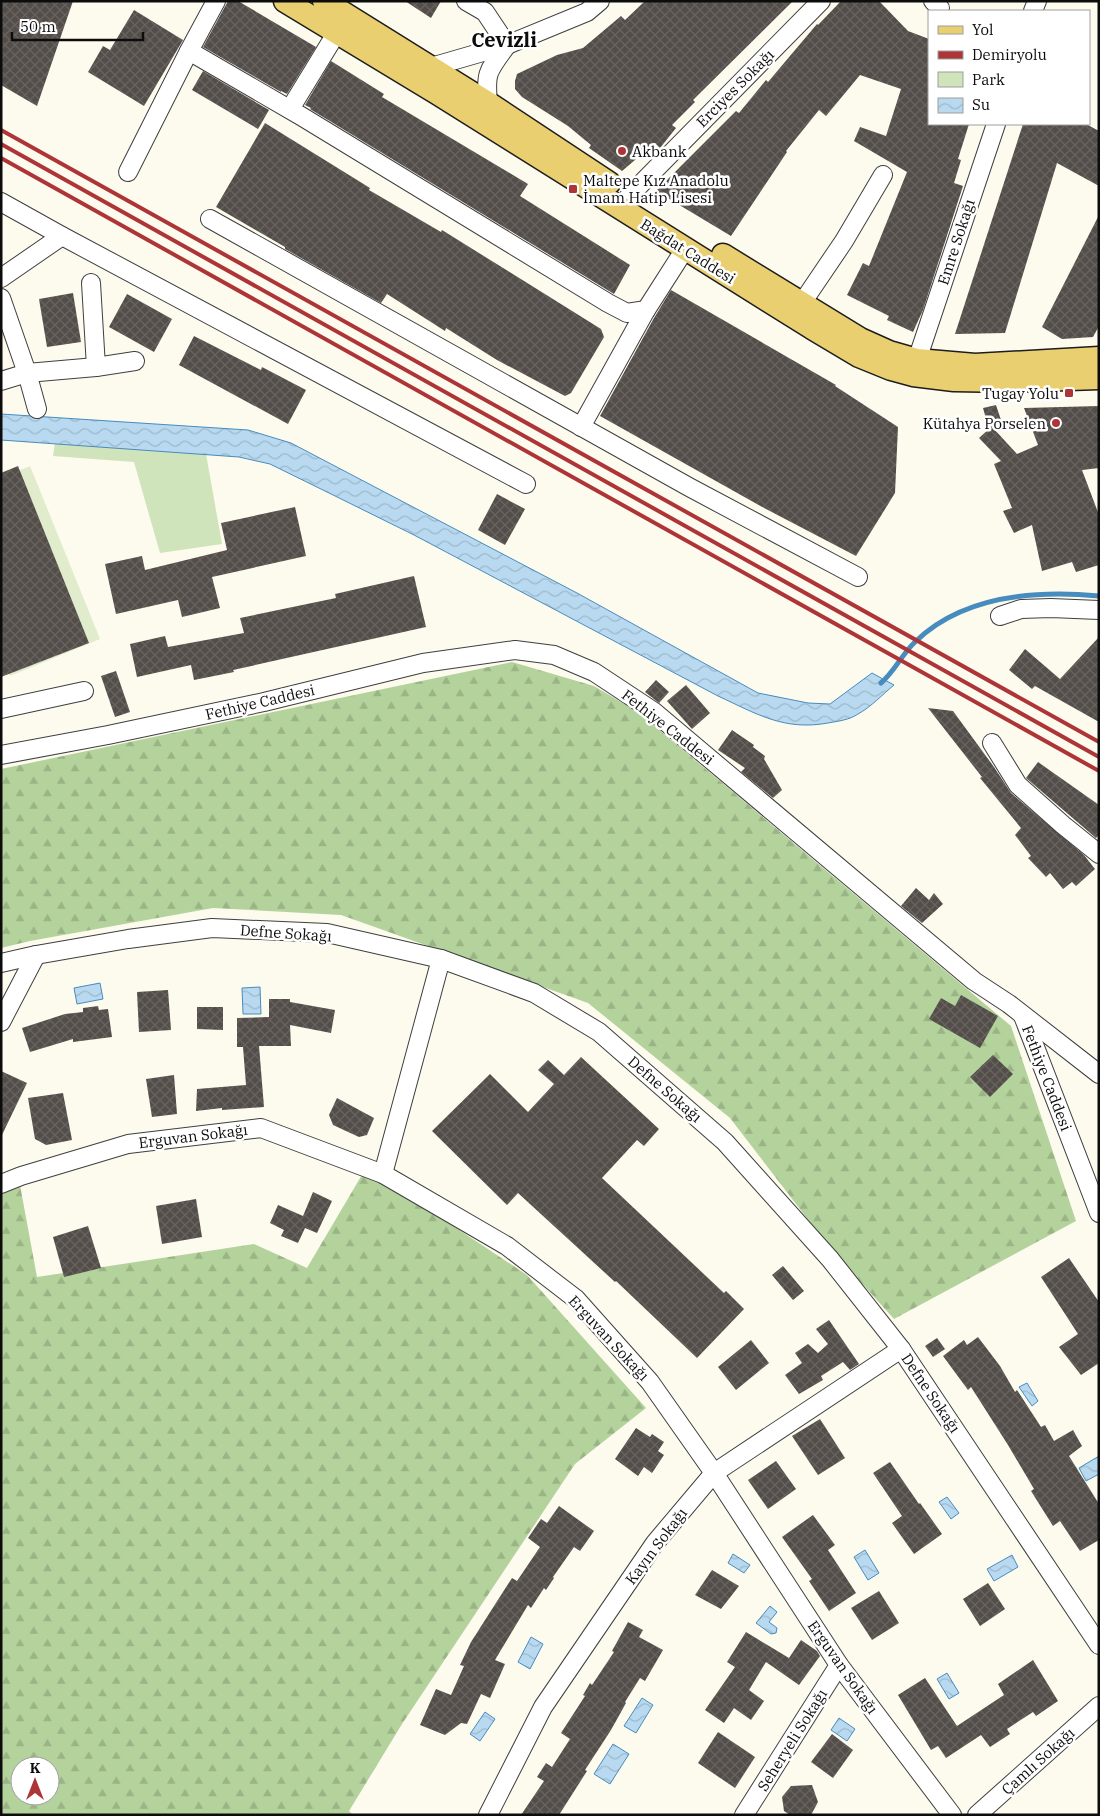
<svg xmlns="http://www.w3.org/2000/svg" width="1100" height="1816" viewBox="0 0 1100 1816" font-family="'IBM Plex Serif',serif">
<style>
.forest{fill:url(#forest-firs);fill-rule:evenodd}
.park{fill:#cfe4bb}
.pitch{fill:#e0eccc}
.water{fill:url(#water-waves);stroke:#478cbe}
.lines{fill:none;stroke-linecap:round;stroke-linejoin:round}
.stream{stroke:#478cbe;stroke-width:5}
.building{fill:url(#building-cross-hatch)}
.minor-casing{stroke:#3f3f3f;stroke-width:20}
.major-casing{stroke:#1d1d1d;stroke-width:25}
.minor{stroke:#fff;stroke-width:18}
.major{stroke:#eacf71;stroke-width:22}
.rail{stroke:#ad3437;stroke-width:4}
.poi-dot{fill:#ad3437;stroke:#fff;stroke-width:2}
.labels{text-anchor:middle;dominant-baseline:central;stroke-width:5;stroke-linejoin:round;paint-order:stroke}
.street-label{font-size:15px;fill:#0c0c0c;stroke:#fff}
.poi-label{font-size:15px;fill:#0c0c0c;stroke:#fff;text-anchor:start}
.district-label{font-size:20px;font-weight:bold;fill:#0c0c0c;stroke:#fff}
</style>
<defs>
<pattern id="forest-firs" width="22" height="20" patternUnits="userSpaceOnUse" patternTransform="scale(1.25)"><rect width="22" height="20" fill="#b4d39c"/><path d="M5 1l3.5 6h-7zM16 11l3.5 6h-7z" fill="#9ab485"/></pattern>
<pattern id="water-waves" width="16" height="10" patternUnits="userSpaceOnUse" patternTransform="scale(1.25)"><rect width="16" height="10" fill="#b8d9ef"/><path d="M0 5q4-4 8 0t8 0" fill="none" stroke="#9db9cc"/></pattern>
<pattern id="building-cross-hatch" width="8" height="8" patternUnits="userSpaceOnUse" patternTransform="scale(1.25)"><rect width="8" height="8" fill="#544e4a"/><path d="M0 0l8 8M0 8l8-8" fill="none" stroke="#686360"/></pattern>
</defs>
<rect width="100%" height="100%" fill="#fdfaee"/>
<g class="forest">
<polygon points="512,662 594,686 638,712 1011,1026 1076,1221 894,1319 829,1247 730,1118 588,1003 341,915 213,908 30,941 1,948 1,769"/>
<path d="M366,1168l161,107 119,133 -71,56 -173,260 -53,87 4,4h-352v-637l19,7 17,92 217,-33 53,24zM20,1766h30v30h-30z"/>
</g>
<polygon class="park" points="55,443 206,454 222,544 160,553 134,462 53,456"/>
<polygon class="pitch" points="30,466 100,639 10,676 1,656 1,478"/>
<g class="water">
<path d="M1,414l247,16 43,13 286,150 181,100 50,10 22,1 42,-31 22,12c-11,9 -23,22 -36,29 -9,6 -19,7 -30,9 -44,8 -71,-9 -110,-27l-304,-161 -87,-43 -57,-28 -31,-7 -238,-17z"/>
<polygon points="100,983 103,999 77,1004 74,988"/>
<polygon points="260,987 261,1014 243,1014 242,988"/>
<polygon points="1027,1383 1038,1401 1032,1406 1019,1387"/>
<polygon points="1099,1456 1099,1474 1086,1481 1079,1468"/>
<polygon points="947,1497 959,1513 951,1519 939,1502"/>
<polygon points="865,1550 879,1573 868,1580 854,1557"/>
<polygon points="733,1554 750,1565 744,1573 728,1563"/>
<polygon points="1012,1555 1018,1567 994,1581 987,1569"/>
<polygon points="770,1606 777,1612 769,1622 777,1628 776,1633 771,1634 756,1623"/>
<polygon points="531,1637 543,1644 530,1669 518,1662"/>
<polygon points="947,1673 959,1693 949,1699 937,1679"/>
<polygon points="642,1698 653,1705 636,1733 624,1726"/>
<polygon points="485,1712 495,1719 480,1741 470,1734"/>
<polygon points="839,1718 855,1729 847,1741 831,1730"/>
<polygon points="613,1744 629,1754 610,1784 594,1774"/>
</g>
<g class="lines">
<path class="stream" d="M881,683c14,-12 21,-29 34,-41 48,-47 120,-52 184,-46"/>
</g>
<g class="building">
<polygon points="1,1 73,1 37,106 1,85"/>
<polygon points="228,1 238,1 316,47 287,94 281,91 281,92 203,47"/>
<polygon points="405,1 441,1 431,18"/>
<polygon points="645,1 793,1 693,100 695,102 672,125 676,128 660,148 655,143 622,171 589,148 591,145 568,126 522,97 515,89 515,81 517,74 557,55 583,48 621,16 625,20"/>
<polygon points="841,1 879,1 908,31 929,39 929,124 969,124 958,159 961,160 954,183 963,186 923,310 913,332 887,320 889,316 847,295 863,263 869,266 907,172 854,141 860,127 886,136 901,89 860,75 826,116 819,110 786,151 787,152 731,236 656,191 736,111 739,113 766,80 768,82 817,24 818,25"/>
<polygon points="134,10 183,40 144,106 88,72 103,46 110,50"/>
<polygon points="331,61 384,94 382,97 528,184 520,196 630,265 614,294 310,109 311,108 305,105"/>
<polygon points="203,71 269,110 258,129 192,90"/>
<polygon points="265,123 370,188 369,190 441,232 442,230 601,329 604,337 571,393 565,396 497,360 446,328 445,331 387,294 381,303 285,249 285,247 216,207"/>
<polygon points="1023,124 1086,124 1099,131 1099,186 1057,163 1005,333 955,334"/>
<polygon points="1099,215 1099,326 1093,337 1062,339 1042,327"/>
<polygon points="671,290 836,385 835,386 898,427 895,493 856,556 766,509 600,416 654,318"/>
<polygon points="73,293 81,342 47,347 39,299"/>
<polygon points="127,294 172,319 154,352 109,327"/>
<polygon points="194,336 261,370 262,367 306,390 288,424 179,365"/>
<polygon points="996,405 1003,426 994,429 1017,454 1038,445 1024,408 1099,406 1099,468 1082,470 1099,515 1099,565 1076,572 1072,562 1042,571 1032,525 1014,533 1003,511 1012,508 994,464 1001,461 979,438 989,429 983,408"/>
<polygon points="18,466 89,643 1,677 1,473"/>
<polygon points="497,494 525,509 505,545 478,530"/>
<polygon points="295,507 306,556 212,577 220,608 182,617 178,600 116,614 105,564 142,556 145,570 227,550 221,523"/>
<polygon points="414,576 426,627 233,670 234,672 194,680 191,665 137,677 130,644 165,636 168,647 244,633 240,618 336,598 335,594"/>
<polygon points="1099,637 1099,722 1035,686 1032,689 1009,670 1025,649 1060,679"/>
<polygon points="116,671 130,712 115,717 101,676"/>
<polygon points="656,680 669,692 659,703 645,692"/>
<polygon points="686,685 710,713 692,729 667,701"/>
<polygon points="928,708 953,711 994,767 1011,793 1084,855 1095,869 1076,886 1072,882 1063,889 1050,873 1046,877 1028,858 1031,856 1015,835 1021,828 980,778 982,777"/>
<polygon points="732,730 754,745 753,747 765,756 764,759 782,790 773,798 741,772 745,768 718,750"/>
<polygon points="1038,762 1099,805 1099,835 1096,838 1026,778"/>
<polygon points="916,888 929,900 934,893 943,904 922,923 901,906"/>
<polygon points="168,990 171,1030 139,1032 137,992"/>
<polygon points="961,995 998,1016 980,1048 929,1019 941,998 955,1006"/>
<polygon points="269,999 290,999 290,1002 335,1010 331,1033 290,1025 291,1046 259,1046 264,1107 222,1110 222,1108 196,1111 197,1089 246,1085 243,1047 237,1047 237,1018 269,1017"/>
<polygon points="98,1006 99,1010 108,1009 112,1037 73,1042 73,1039 30,1052 22,1028 65,1014 83,1012 83,1008"/>
<polygon points="197,1007 223,1007 223,1030 197,1029"/>
<polygon points="993,1055 1013,1074 990,1097 970,1077"/>
<polygon points="581,1057 659,1129 644,1146 637,1140 602,1178 724,1293 726,1291 744,1309 697,1358 616,1281 615,1282 518,1193 507,1205 432,1131 490,1074 528,1112 554,1084 538,1070 548,1060 564,1075"/>
<polygon points="1,1071 27,1083 1,1137"/>
<polygon points="174,1075 177,1114 152,1117 146,1079"/>
<polygon points="63,1093 72,1140 46,1145 35,1139 28,1098"/>
<polygon points="337,1098 374,1118 367,1135 359,1137 333,1125 329,1115"/>
<polygon points="313,1192 332,1201 317,1233 305,1228 298,1243 281,1236 284,1230 270,1223 278,1205 303,1216"/>
<polygon points="196,1199 202,1237 162,1244 156,1206"/>
<polygon points="88,1226 101,1268 64,1277 53,1237"/>
<polygon points="1069,1258 1099,1302 1099,1363 1081,1375 1059,1347 1078,1334 1041,1277"/>
<polygon points="783,1266 804,1291 793,1300 772,1275"/>
<polygon points="829,1320 859,1364 850,1370 843,1362 821,1376 823,1380 799,1394 785,1375 802,1363 795,1353 808,1344 818,1353 828,1344 816,1329"/>
<polygon points="978,1337 1000,1366 1015,1392 1017,1390 1041,1427 1045,1425 1054,1441 1073,1430 1082,1446 1069,1456 1099,1504 1099,1540 1080,1551 1060,1521 1053,1526 1031,1491 1034,1489 1008,1445 971,1387 968,1390 943,1356 964,1340 967,1345"/>
<polygon points="937,1338 945,1349 933,1357 925,1346"/>
<polygon points="751,1340 769,1363 736,1390 718,1367"/>
<polygon points="820,1419 845,1458 818,1475 792,1436"/>
<polygon points="636,1428 650,1437 652,1434 664,1442 658,1451 664,1455 652,1473 644,1467 638,1476 615,1459"/>
<polygon points="776,1461 796,1489 768,1509 748,1480"/>
<polygon points="890,1462 919,1504 920,1503 942,1534 914,1554 892,1523 902,1516 873,1473"/>
<polygon points="559,1506 594,1531 580,1551 574,1547 553,1577 554,1578 546,1590 544,1588 531,1608 528,1605 495,1660 505,1664 490,1698 481,1694 467,1724 461,1723 445,1735 420,1725 436,1689 451,1695 464,1666 460,1665 471,1642 512,1578 517,1581 540,1547 528,1538 541,1519 547,1523"/>
<polygon points="813,1515 835,1545 828,1550 856,1593 829,1611 809,1581 812,1579 782,1537"/>
<polygon points="712,1570 739,1586 721,1609 695,1595"/>
<polygon points="988,1583 1005,1609 980,1626 963,1599"/>
<polygon points="879,1591 899,1623 872,1640 851,1608"/>
<polygon points="628,1622 643,1630 639,1637 663,1650 645,1681 640,1678 625,1702 626,1703 611,1730 585,1770 587,1771 559,1815 521,1815 544,1781 537,1777 546,1763 552,1767 570,1739 561,1733 585,1696 583,1695 590,1683 592,1685 614,1652 612,1651"/>
<polygon points="746,1632 789,1658 801,1640 817,1651 820,1656 799,1685 766,1662 749,1690 764,1701 751,1720 734,1708 724,1723 705,1710 735,1667 727,1662"/>
<polygon points="1033,1660 1058,1701 1036,1716 1033,1712 1007,1729 1010,1734 990,1747 981,1735 946,1758 938,1746 931,1750 898,1695 925,1678 957,1726 1004,1695 998,1684"/>
<polygon points="718,1732 755,1757 735,1788 698,1763"/>
<polygon points="832,1734 853,1750 833,1778 811,1762"/>
<polygon points="812,1785 818,1802 811,1815 790,1815 784,1811 782,1797 791,1786"/>
</g>
<g class="lines">
<g class="minor-casing">
<g id="minor">
<polyline points="216,1 189,51 301,116 608,303 627,313 646,310 685,249"/>
<polyline points="466,1 485,12 507,45"/>
<polyline points="933,1 940,8"/>
<polyline points="1033,11 1037,1"/>
<polyline points="431,67 507,45 587,12 600,1"/>
<path d="M488,103c-3,-31 0,-32 19,-58"/>
<polyline points="290,109 337,32"/>
<polyline points="128,172 189,51"/>
<polyline points="629,196 821,1"/>
<polyline points="1,202 62,236 526,484"/>
<polyline points="210,219 689,487 858,577"/>
<polyline points="1,278 62,236"/>
<polyline points="91,283 96,367"/>
<polyline points="1,298 27,373 37,409"/>
<polyline points="802,303 844,241 883,175"/>
<polyline points="917,360 996,124"/>
<polyline points="1,381 27,373 96,367 135,361"/>
<polyline points="581,427 646,310"/>
<polyline points="1000,616 1021,609 1051,608 1099,610"/>
<polyline points="1,709 84,691"/>
<polyline points="992,743 1018,785 1063,825 1099,854"/>
<polyline points="1,755 108,735 264,702 423,663 515,650 554,655 594,672 653,711 974,981 1009,1004 1099,1074"/>
<polyline points="1,963 36,955 128,939 212,928 327,933 441,959 534,993 599,1032 725,1142 830,1259 901,1349 1099,1645"/>
<polyline points="1023,1016 1099,1213"/>
<polyline points="1,1022 36,955"/>
<polyline points="383,1174 441,959"/>
<polyline points="1,1184 21,1176 128,1144 261,1128 383,1174 507,1246 576,1299 650,1382 714,1473 839,1665 952,1815"/>
<polyline points="488,1815 543,1707 655,1543 714,1473 901,1349"/>
<polyline points="744,1815 839,1665"/>
<polyline points="977,1815 1099,1706"/>
</g>
</g>
<g class="major-casing">
<g id="major">
<polyline points="285,1 437,93 812,328 859,356 891,369 913,375 954,380 1011,381 1099,378"/>
<polyline points="324,1 488,103 609,183"/>
<polyline points="723,255 860,339 889,352 917,360 975,365 1099,358"/>
</g>
</g>
<use href="#minor" class="minor"/>
<use href="#major" class="major"/>
<g class="rail">
<polyline points="1,130 1099,742"/>
<polyline points="1,144 1099,757"/>
<polyline points="1,158 1099,771"/>
</g>
</g>
<g class="poi-dot">
<circle cx="622" cy="151" r="5"/>
<rect x="568" y="184" width="10" height="10" rx="2.5"/>
<rect x="1064" y="388" width="10" height="10" rx="2.5"/>
<circle cx="1056" cy="423" r="5"/>
</g>
<g class="labels">
<g class="street-label">
<text transform="translate(735 88) rotate(-45)">Erciyes Sokağı</text>
<text transform="translate(956 242) rotate(-72)">Emre Sokağı</text>
<text transform="translate(688 251) rotate(32)">Bağdat Caddesi</text>
<text transform="translate(260 702) rotate(-13)">Fethiye Caddesi</text>
<text transform="translate(668 727) rotate(38)">Fethiye Caddesi</text>
<text transform="translate(286 933) rotate(4)">Defne Sokağı</text>
<text transform="translate(1047 1078) rotate(69)">Fethiye Caddesi</text>
<text transform="translate(665 1089) rotate(41)">Defne Sokağı</text>
<text transform="translate(193 1136) rotate(-7)">Erguvan Sokağı</text>
<text transform="translate(609 1338) rotate(47)">Erguvan Sokağı</text>
<text transform="translate(931 1393) rotate(56)">Defne Sokağı</text>
<text transform="translate(656 1546) rotate(-53)">Kayın Sokağı</text>
<text transform="translate(843 1667) rotate(55)">Erguvan Sokağı</text>
<text transform="translate(792 1740) rotate(-58)">Seheryeli Sokağı</text>
<text transform="translate(1038 1761) rotate(-42)">Çamlı Sokağı</text>
</g>
<g class="poi-label">
<text x="632" y="151">Akbank</text>
<text x="583" y="180">Maltepe Kız Anadolu<tspan x="583" dy="17">İmam Hatip Lisesi</tspan></text>
<text x="1059" y="393" text-anchor="end">Tugay Yolu</text>
<text x="1046" y="423" text-anchor="end">Kütahya Porselen</text>
</g>
<g class="district-label">
<text x="504" y="39">Cevizli</text>
</g>
</g>
<rect width="1100" height="1816" fill="none" stroke="#0c0c0c" stroke-width="5"/>
<rect x="928" y="10" width="162" height="115" fill="#ffffff" stroke="#9e9e9e"/>
<rect x="938" y="26" width="25" height="8" fill="#eacf71" stroke="#9e9e9e"/>
<text x="972" y="35" font-size="15" fill="#0c0c0c">Yol</text>
<rect x="938" y="51" width="25" height="8" fill="#ad3437" stroke="#9e9e9e"/>
<text x="972" y="60" font-size="15" fill="#0c0c0c">Demiryolu</text>
<rect x="938" y="72" width="25" height="15" fill="#cfe4bb" stroke="#9e9e9e"/>
<text x="972" y="85" font-size="15" fill="#0c0c0c">Park</text>
<rect x="938" y="98" width="25" height="15" fill="url(#water-waves)" stroke="#9e9e9e"/>
<text x="972" y="110" font-size="15" fill="#0c0c0c">Su</text>
<g transform="translate(35 1781)"><circle r="24" fill="#ffffff" stroke="#9e9e9e"/>
<path d="M0-4L9 19L0 12L-9 19Z" fill="#ad3437"/>
<text y="-8" font-size="14" font-weight="bold" text-anchor="middle" fill="#0c0c0c">K</text>
</g>
<path d="M12 32v8h131v-8" fill="none" stroke="#0c0c0c" stroke-width="2.5"/>
<text x="20" y="32" font-size="15" fill="#0c0c0c" stroke="#ffffff" stroke-width="4" paint-order="stroke">50 m</text>
</svg>
